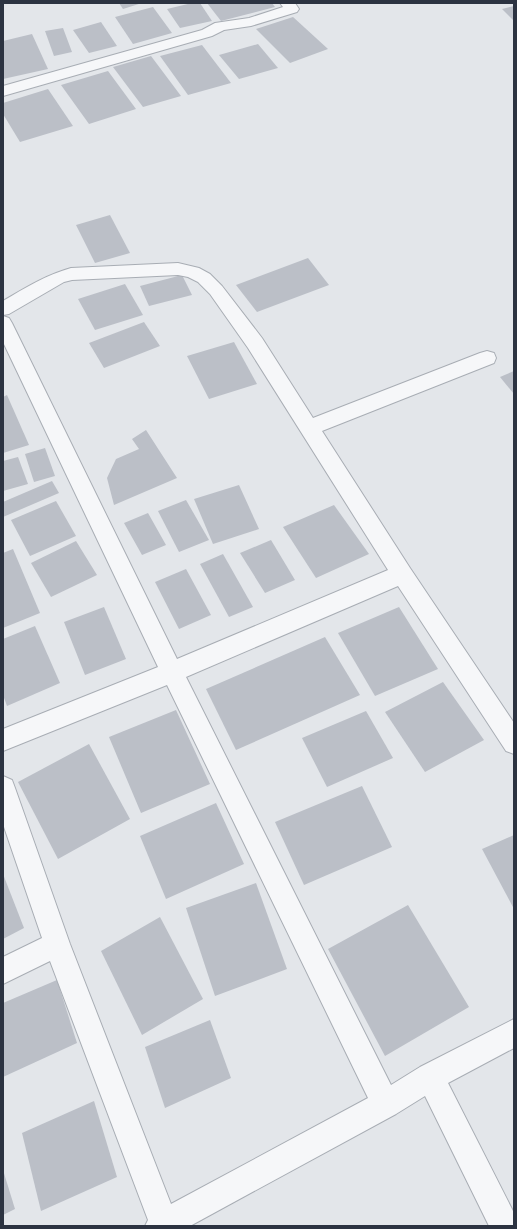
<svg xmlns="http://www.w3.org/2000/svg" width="517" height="1229" viewBox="0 0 517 1229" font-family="Jost,sans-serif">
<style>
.building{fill:#bbbfc7}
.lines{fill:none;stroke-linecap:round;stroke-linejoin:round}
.street-casing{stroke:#a8adb4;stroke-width:2}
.street{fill:#f6f7f9;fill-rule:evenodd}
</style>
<rect width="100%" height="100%" fill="#e3e6ea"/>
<g class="building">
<polygon points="119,3 142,3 123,9"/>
<polygon points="192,3 200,3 212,21 180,28 167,9"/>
<polygon points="207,3 272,3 275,7 221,21"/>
<polygon points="514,6 514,21 502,9"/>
<polygon points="153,7 172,33 133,44 115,17"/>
<polygon points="293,17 328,49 290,63 256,29"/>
<polygon points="101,22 117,46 89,53 73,30"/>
<polygon points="63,28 72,52 54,56 45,31"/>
<polygon points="32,34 48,69 3,79 3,41"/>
<polygon points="258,44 278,68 239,79 219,55"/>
<polygon points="202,45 231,83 188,95 160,56"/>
<polygon points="151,56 181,96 143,107 113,67"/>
<polygon points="108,71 136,109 89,124 61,85"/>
<polygon points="48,89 73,126 20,142 3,114 3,103"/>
<polygon points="110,215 130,253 95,263 76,225"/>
<polygon points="308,258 329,285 257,312 236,285"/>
<polygon points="182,275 192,295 149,306 140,286"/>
<polygon points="125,284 143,315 95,330 78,299"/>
<polygon points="144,322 160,346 104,368 89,343"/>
<polygon points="234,342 257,384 209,399 187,356"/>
<polygon points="514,371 514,394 500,377"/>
<polygon points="7,395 29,445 3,453 3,397"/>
<polygon points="146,430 177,478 114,505 107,478 116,459 139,449 132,439"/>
<polygon points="45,448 55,476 34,482 25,454"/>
<polygon points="18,457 28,484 3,491 3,461"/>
<polygon points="52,481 59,493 3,517 3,502"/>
<polygon points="239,485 259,529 213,544 194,499"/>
<polygon points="186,500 209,540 179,552 158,511"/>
<polygon points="56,501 76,536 30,556 11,520"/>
<polygon points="334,505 369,554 316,578 283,527"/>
<polygon points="148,513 166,545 142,555 124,523"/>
<polygon points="271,540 295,580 265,593 240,553"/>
<polygon points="76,541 97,575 51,597 31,563"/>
<polygon points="13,549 40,613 3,628 3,553"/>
<polygon points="223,554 253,607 229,617 200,564"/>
<polygon points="186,569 211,615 179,629 155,582"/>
<polygon points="104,607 126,659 85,675 64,622"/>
<polygon points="399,607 438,669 375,696 338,633"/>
<polygon points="35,626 60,683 7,706 3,695 3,639"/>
<polygon points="325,637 360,695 236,750 206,689"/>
<polygon points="443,682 484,740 425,772 385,712"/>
<polygon points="176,710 210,784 141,813 109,737"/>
<polygon points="366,711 393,758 327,787 302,738"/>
<polygon points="89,744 130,819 58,859 18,782"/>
<polygon points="362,786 392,847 304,885 275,822"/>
<polygon points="216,803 244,864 166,899 140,836"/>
<polygon points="514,835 514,909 482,849"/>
<polygon points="3,874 24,928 3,939"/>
<polygon points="256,883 287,969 215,996 186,908"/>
<polygon points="408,905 469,1007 385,1056 328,949"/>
<polygon points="160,917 203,999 142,1035 101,951"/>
<polygon points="57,980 77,1043 3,1077 3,1003"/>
<polygon points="210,1020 231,1078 165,1108 145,1047"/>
<polygon points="94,1101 117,1177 41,1211 22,1133"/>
<polygon points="3,1170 15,1209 3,1215"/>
</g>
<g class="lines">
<g class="street-casing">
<g id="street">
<polygon points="280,3 295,3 299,9 297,12 251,26 224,30 212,36 3,96 3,86 202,30 215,23 249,18 283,7"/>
<path d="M178,263l21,5 11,6 12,12 40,52 51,80 167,-65 7,-2 7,2 2,5 -2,5 -172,68 88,137 104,155v31l-8,-3 -108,-165 -212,91 205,408 29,-18 94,-48v29l-66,35 66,130v13h-25l-64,-130 -29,18 -206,112h-45l3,-6 -98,-259 -47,23v-27l39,-19 -39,-114v-48l9,4 3,8 55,156 101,260 197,-106 -201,-413 -164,66v-22l155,-62 -155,-325v-26l6,2 3,5 165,336 211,-89 -140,-222 -38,-54 -12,-12 -10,-5 -10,-2 -106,5 -8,2 -55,32 -6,1v-14c22,-13 43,-26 68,-33z"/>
</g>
</g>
<use href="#street" class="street"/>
</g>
<rect width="517" height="1229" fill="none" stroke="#2c3341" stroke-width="8"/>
</svg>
